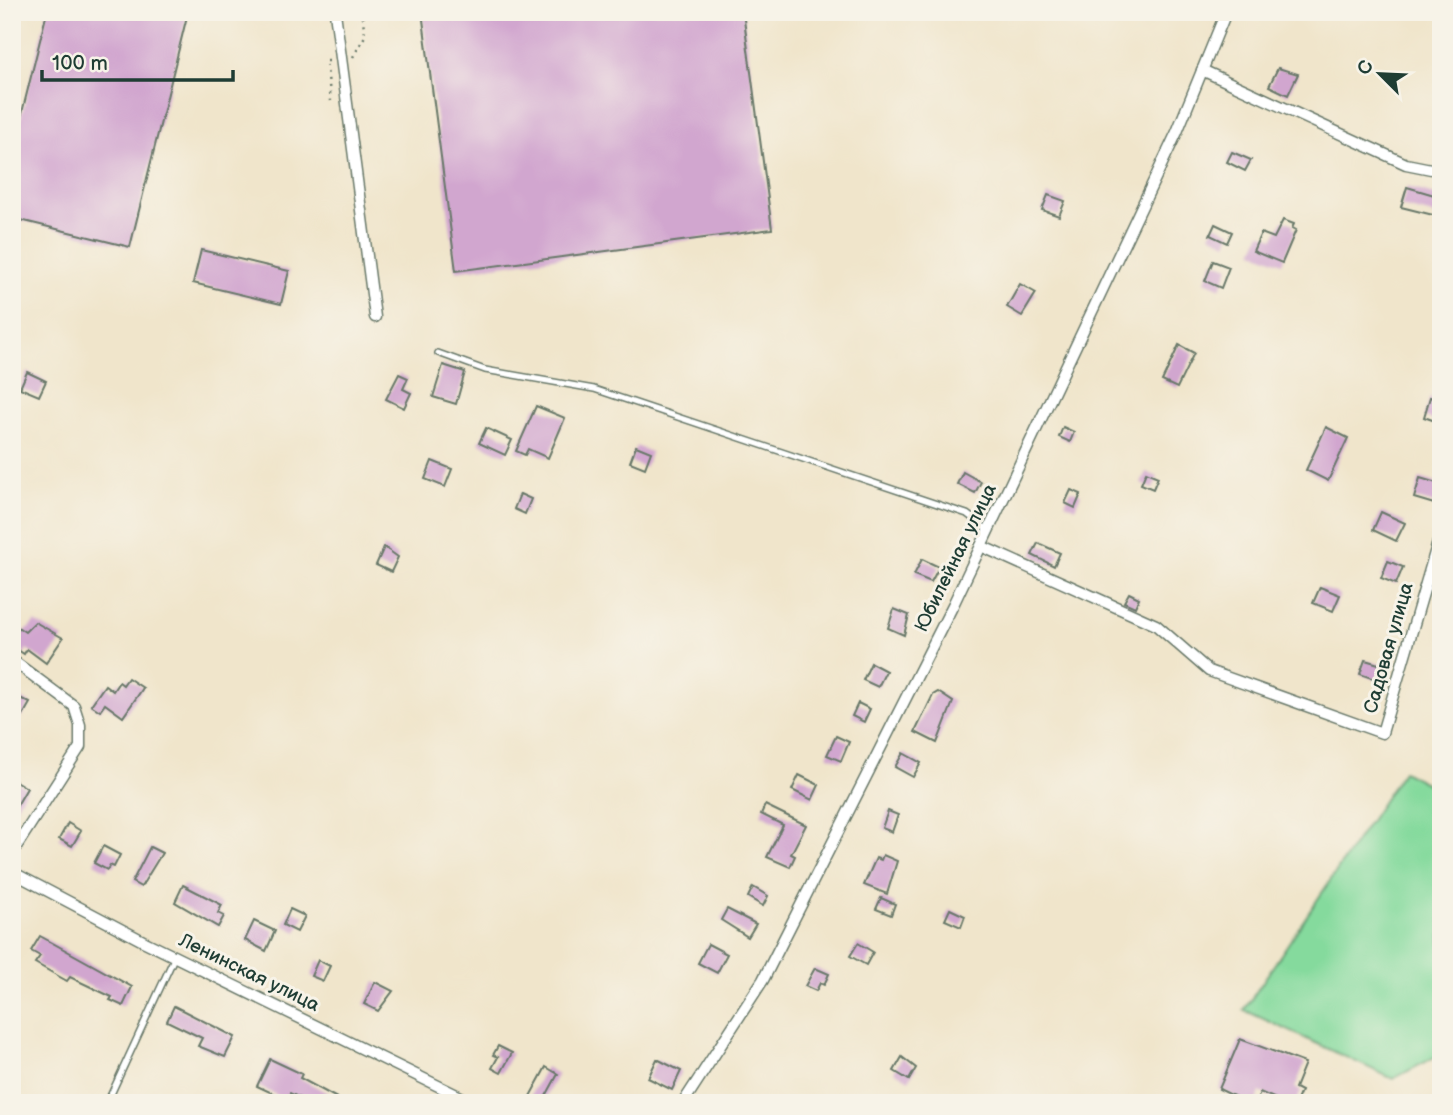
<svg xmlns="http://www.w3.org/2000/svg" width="1453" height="1115" viewBox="0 0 1453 1115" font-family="'Balsamiq Sans',sans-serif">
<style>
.green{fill:#85da9d;stroke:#528c68;stroke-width:2}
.building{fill:#d1a6cf}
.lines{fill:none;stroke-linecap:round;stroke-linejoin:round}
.service-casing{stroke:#687869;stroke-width:8}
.minor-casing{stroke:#687869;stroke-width:13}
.path{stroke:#687869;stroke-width:2.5;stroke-dasharray:2 5;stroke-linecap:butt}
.service{stroke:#fff;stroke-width:5}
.minor{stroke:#fff;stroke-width:10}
.labels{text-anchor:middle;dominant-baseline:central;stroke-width:6;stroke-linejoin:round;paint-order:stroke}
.street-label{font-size:19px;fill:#1f3d34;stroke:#f7f3e8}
</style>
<rect width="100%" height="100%" fill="#f7f3e8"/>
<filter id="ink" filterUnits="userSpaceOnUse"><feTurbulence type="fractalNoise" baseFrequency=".0143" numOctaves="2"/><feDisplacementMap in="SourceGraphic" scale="14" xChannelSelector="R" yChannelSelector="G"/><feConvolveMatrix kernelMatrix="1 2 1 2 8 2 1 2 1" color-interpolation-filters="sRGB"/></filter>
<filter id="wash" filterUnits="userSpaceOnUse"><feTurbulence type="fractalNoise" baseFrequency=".00686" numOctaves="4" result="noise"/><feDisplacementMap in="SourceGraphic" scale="28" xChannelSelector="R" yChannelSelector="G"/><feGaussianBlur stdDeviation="1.57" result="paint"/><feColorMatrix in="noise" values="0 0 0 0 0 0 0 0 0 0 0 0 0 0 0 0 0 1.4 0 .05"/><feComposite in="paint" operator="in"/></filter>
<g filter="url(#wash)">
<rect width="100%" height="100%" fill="#f0e5cb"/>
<polygon class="green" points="1403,771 1441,791 1441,1054 1393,1079 1244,1010"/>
<g id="blocks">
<g class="building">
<polygon points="47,12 188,12 130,247 12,218 12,153"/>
<polygon points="422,12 743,12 772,229 456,271"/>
<polygon points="1278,68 1298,74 1288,95 1269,86"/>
<polygon points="1232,152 1251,160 1245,171 1227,162"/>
<polygon points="1407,187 1441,197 1441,217 1401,207"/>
<polygon points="1048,195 1065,201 1059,216 1042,210"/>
<polygon points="1283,220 1294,224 1292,228 1296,230 1282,263 1253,251 1261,233 1274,238"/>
<polygon points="1215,224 1232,232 1227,243 1210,235"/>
<polygon points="201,250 289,271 281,304 193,283"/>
<polygon points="1213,261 1229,267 1221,288 1205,281"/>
<polygon points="1020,284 1036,293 1022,316 1007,307"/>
<polygon points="1179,345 1194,353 1177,388 1162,381"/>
<polygon points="443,365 465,372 456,404 433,397"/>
<polygon points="27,372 46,381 39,396 20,388"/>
<polygon points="399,374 408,378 403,389 411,393 404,408 386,399"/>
<polygon points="1430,397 1441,400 1441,423 1424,417"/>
<polygon points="536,406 565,418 548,458 528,449 525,455 516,451"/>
<polygon points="1063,427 1074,432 1070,442 1059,437"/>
<polygon points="1326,427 1348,438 1328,481 1306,470"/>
<polygon points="486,428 512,440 505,455 479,443"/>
<polygon points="636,446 651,452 645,468 630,462"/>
<polygon points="432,461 452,469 445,487 425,479"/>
<polygon points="963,472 981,482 975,493 957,484"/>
<polygon points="1146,472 1158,477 1153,489 1141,484"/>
<polygon points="1420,478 1440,484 1434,504 1414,498"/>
<polygon points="1071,490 1081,494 1075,508 1065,503"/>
<polygon points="520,494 531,499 525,514 514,509"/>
<polygon points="1381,512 1405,523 1396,541 1373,530"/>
<polygon points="1038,543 1060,553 1054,566 1032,555"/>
<polygon points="384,547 398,557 391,572 376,565"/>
<polygon points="922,559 939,567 931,582 914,575"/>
<polygon points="1388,561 1403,567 1396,584 1381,578"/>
<polygon points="1320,587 1340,595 1333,611 1313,603"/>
<polygon points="1129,593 1139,598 1135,607 1124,602"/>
<polygon points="894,609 909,615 904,635 888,628"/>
<polygon points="35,622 63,638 46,663 27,649 24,654 12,646 12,623 25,632"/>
<polygon points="1365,660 1382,665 1377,680 1360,674"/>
<polygon points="871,663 886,671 878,687 863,680"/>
<polygon points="128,678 143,688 123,717 105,704 100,711 91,705 105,685 113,691 119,682 123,685"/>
<polygon points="938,692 953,702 937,743 915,732 933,695"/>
<polygon points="12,694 30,703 22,717 12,712"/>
<polygon points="858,703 870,709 864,722 852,716"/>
<polygon points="836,736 849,742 841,761 827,755"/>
<polygon points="903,753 921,763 913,777 895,767"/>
<polygon points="799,775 819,785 812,800 792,790"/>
<polygon points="12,779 27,788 12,814"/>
<polygon points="765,805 806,825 791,854 795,856 790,867 767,857 783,825 761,814"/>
<polygon points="888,811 898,815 892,832 882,828"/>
<polygon points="68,823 81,831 72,846 59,839"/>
<polygon points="103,846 120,855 114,867 110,865 107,870 94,863"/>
<polygon points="150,847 162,853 141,887 132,882"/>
<polygon points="883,855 897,861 887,894 864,885 876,858 881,860"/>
<polygon points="183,885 222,905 218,913 224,916 218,927 175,902"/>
<polygon points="753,887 768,896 763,906 748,897"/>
<polygon points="881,898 895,904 891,915 876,909"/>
<polygon points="290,909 305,916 297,932 283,925"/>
<polygon points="727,909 756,924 748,937 721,920"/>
<polygon points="950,909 965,916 961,927 945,920"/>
<polygon points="254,921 275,931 266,951 245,940"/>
<polygon points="40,936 132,987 123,1006 110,1000 112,997 70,977 67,981 35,963 40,956 31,951"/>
<polygon points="858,943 873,952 866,965 850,956"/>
<polygon points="708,944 727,954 717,973 698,963"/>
<polygon points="318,960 330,966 323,981 311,976"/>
<polygon points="815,968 829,974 824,985 820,983 816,991 805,986"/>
<polygon points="375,982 393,991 378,1011 364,1004"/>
<polygon points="174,1006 235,1037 225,1057 198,1046 202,1038 167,1021"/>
<polygon points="1240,1039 1305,1063 1295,1088 1301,1091 1296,1103 1285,1103 1260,1092 1256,1103 1248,1103 1219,1089"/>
<polygon points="498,1046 512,1053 501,1073 492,1068 498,1057 493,1055"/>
<polygon points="902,1057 916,1068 909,1080 894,1071"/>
<polygon points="270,1059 302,1074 300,1078 346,1103 310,1103 290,1093 287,1100 257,1086"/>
<polygon points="657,1059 681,1071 672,1090 648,1078"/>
<polygon points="546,1067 558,1074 546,1096 560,1103 538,1103 529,1098"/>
</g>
</g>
</g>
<g filter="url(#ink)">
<use href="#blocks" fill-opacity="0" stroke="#687869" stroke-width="2"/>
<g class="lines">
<g class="service-casing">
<g id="service">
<polyline points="438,353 485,370 594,389 967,514 989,531"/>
<polyline points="107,1103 175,956"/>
</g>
</g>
<g class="minor-casing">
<g id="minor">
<polyline points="335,12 375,317"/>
<polyline points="1202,70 1406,164 1441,171"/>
<polyline points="981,546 1156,625 1209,671 1382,733 1441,532"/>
<polyline points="12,660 74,706 80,725 80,747 12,853"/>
<polyline points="12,872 145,942 473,1103"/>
<polyline points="683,1103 763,980 953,605 1177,132 1226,12"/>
</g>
</g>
<g class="path">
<polyline points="353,57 365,36 362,12"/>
<polyline points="329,61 326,61 331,101"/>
</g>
<use href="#service" class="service"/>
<use href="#minor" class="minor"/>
</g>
</g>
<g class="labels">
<g class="street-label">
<text transform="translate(956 558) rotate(-64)">Юбилейная улица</text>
<text transform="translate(1389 648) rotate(-74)">Садовая улица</text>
<text transform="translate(249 973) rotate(26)">Ленинская улица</text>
</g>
</g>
<rect width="1453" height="1115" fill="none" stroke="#f7f3e8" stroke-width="42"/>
<g transform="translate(1380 74) rotate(294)" stroke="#f7f3e8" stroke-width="5" paint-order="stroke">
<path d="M0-5L12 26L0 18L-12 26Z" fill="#1f3d34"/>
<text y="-10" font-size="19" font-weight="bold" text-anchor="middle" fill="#1f3d34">С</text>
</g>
<path d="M42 70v10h191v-10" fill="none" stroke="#1f3d34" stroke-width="3.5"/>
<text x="52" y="70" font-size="21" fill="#1f3d34" stroke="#f7f3e8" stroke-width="5" paint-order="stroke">100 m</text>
</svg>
